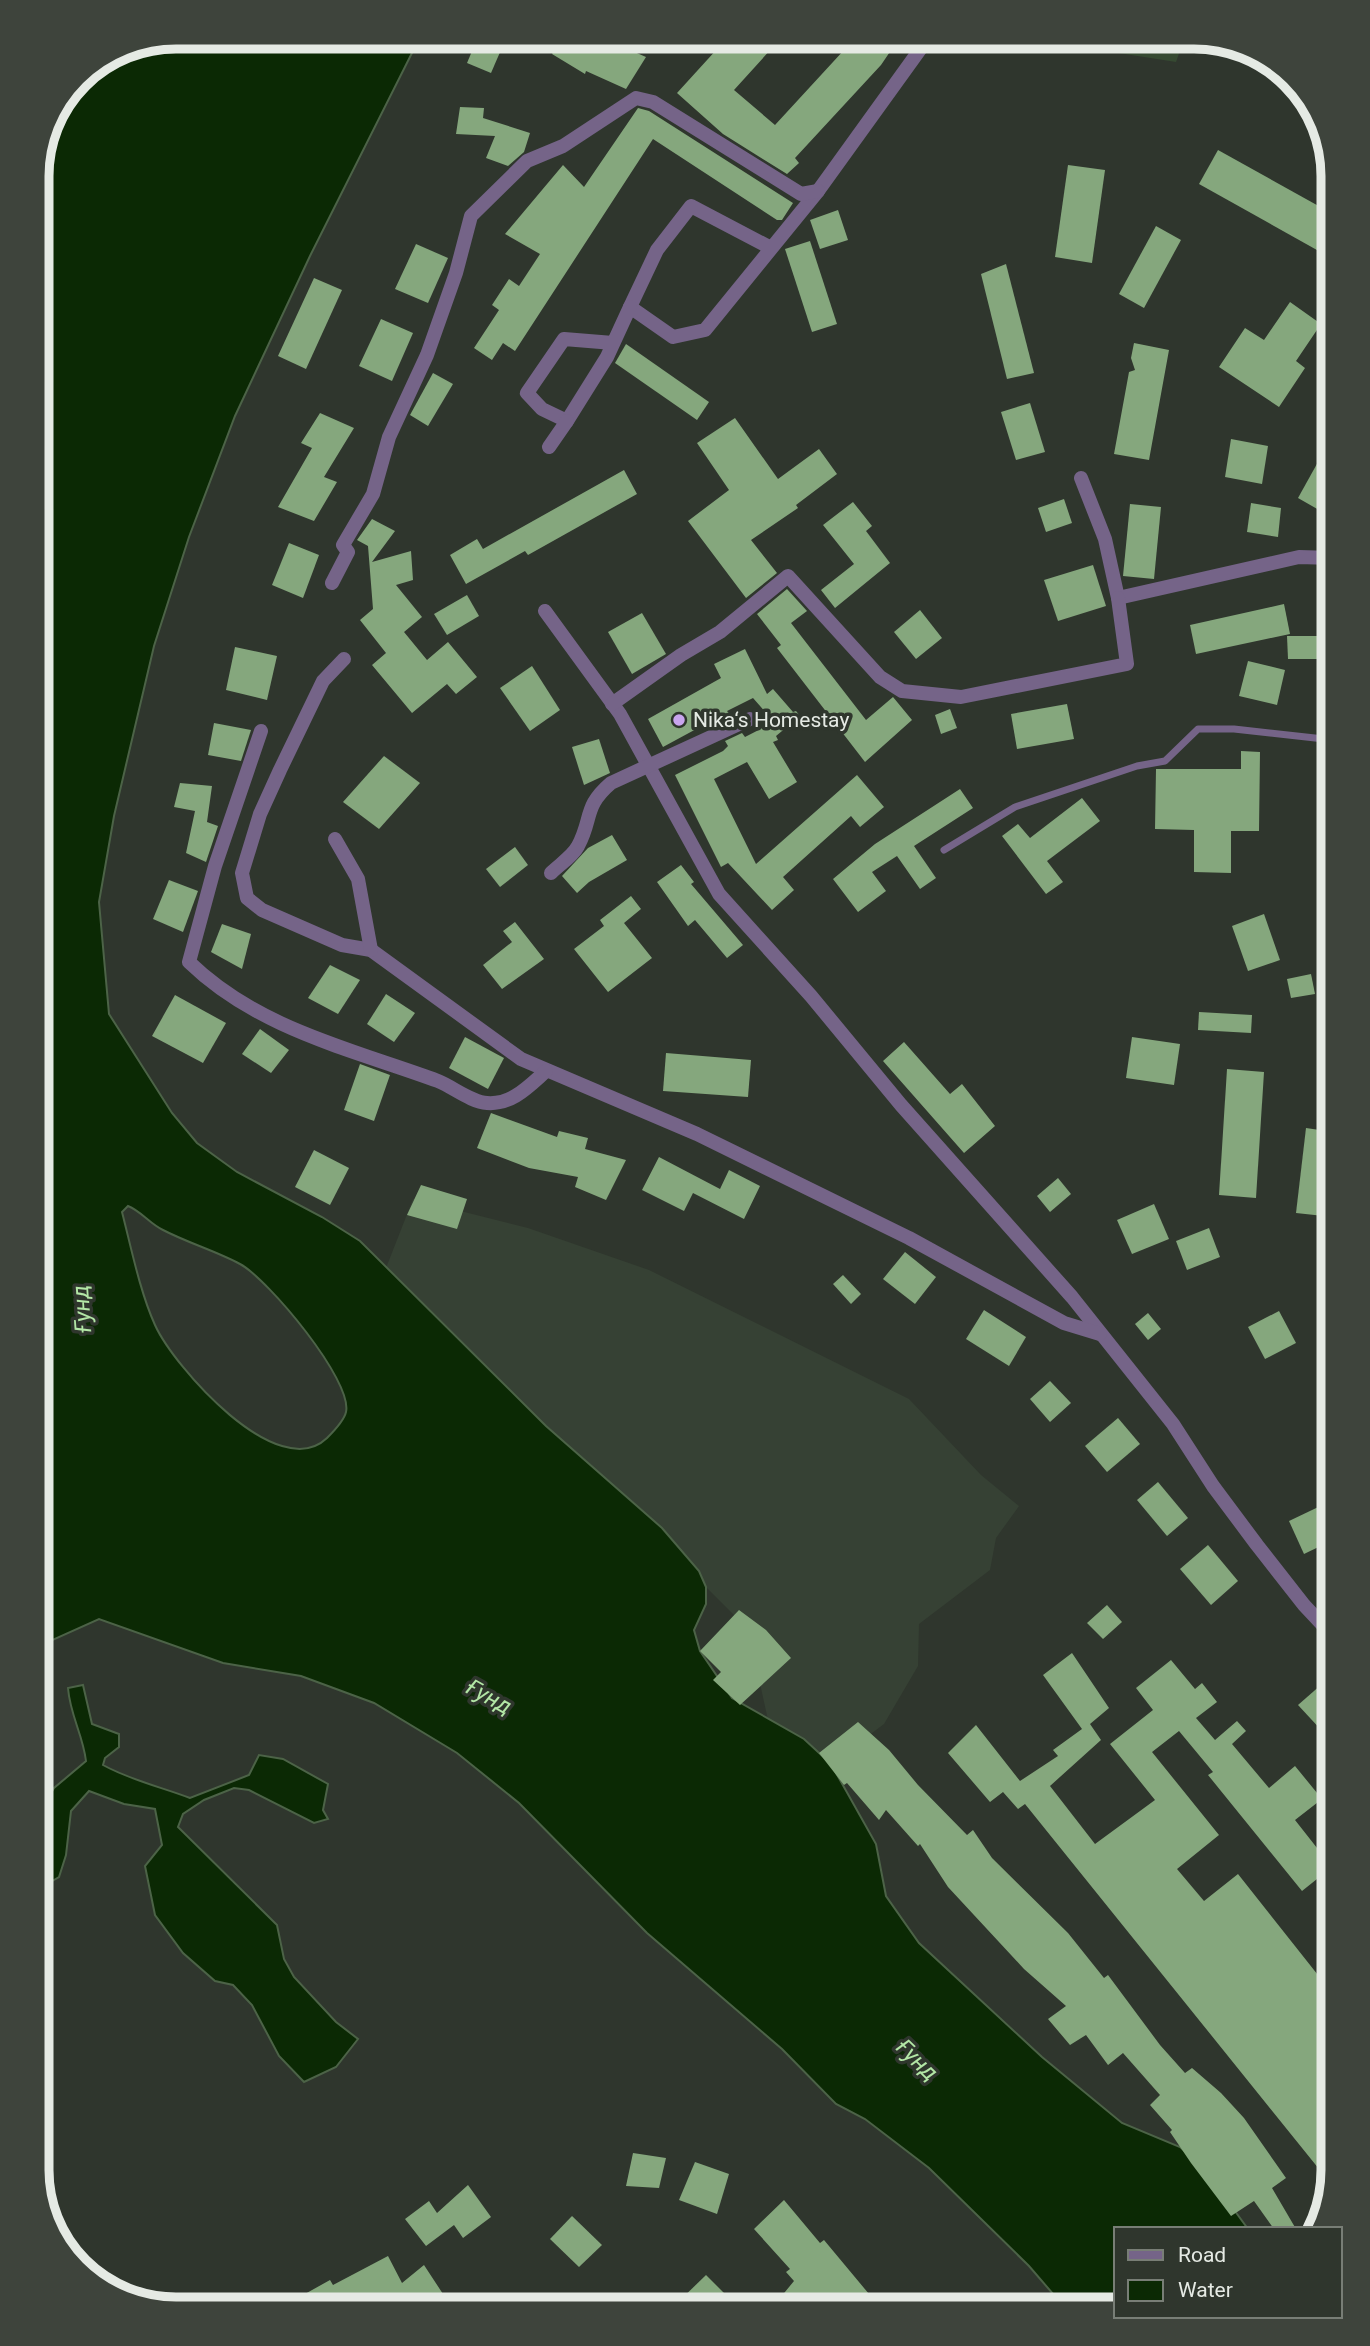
<svg xmlns="http://www.w3.org/2000/svg" width="1370" height="2346" viewBox="0 0 1370 2346" font-family="Roboto,sans-serif">
<style>
.built{fill:#364134}
.green{fill:#364a32}
.water{fill:#0b2904;stroke:#4c6347;stroke-width:2;fill-rule:evenodd}
.building{fill:#85a77d}
.lines{fill:none;stroke-linecap:round;stroke-linejoin:round}
.service{stroke:#756488;stroke-width:7}
.minor{stroke:#756488;stroke-width:14}
.poi-dot{fill:#c9a5ee;stroke:#2f362d;stroke-width:2.5}
.labels{text-anchor:middle;dominant-baseline:central;stroke-width:7;stroke-linejoin:round;paint-order:stroke}
.poi-label{font-size:21px;fill:#e5eae4;stroke:#2f362d;text-anchor:start}
.water-label{font-size:23px;font-style:italic;fill:#b3e7a6;stroke:#2f362d}
.rim{fill:none;stroke:#e5eae4;stroke-width:9}
</style>
<rect width="100%" height="100%" fill="#2f362d"/>
<polygon class="built" points="413,1199 528,1228 649,1270 909,1399 981,1475 1019,1506 996,1538 990,1570 919,1624 918,1666 884,1724 831,1764 804,1739 768,1720 748,1629 706,1587 699,1571 662,1528 546,1426 386,1268"/>
<polygon class="green" points="1098,37 1185,37 1176,62 1093,49"/>
<g class="water">
<path d="M176,37h244l-110,219 -75,160 -46,121 -35,109 -40,170 -15,86 10,112 63,99 25,30 40,29 85,45 38,24 186,185 116,102 37,43 7,16v17l-12,26 6,21 32,47 72,41 27,25 45,80 10,52 33,47 123,114 80,66 58,24 22,19 46,63h-132v80h-50l-37,-43 -100,-98 -64,-49 -29,-15 -54,-55 -135,-116 -128,-130 -62,-50 -83,-50 -73,-27 -78,-13 -124,-44 -49,22 -13,12v-1486l11,-45 30,-45 45,-30zM128,1206c13,5 22,18 35,24 25,13 53,21 77,34 28,15 113,117 106,148 -2,9 -12,19 -19,26 -49,47 -153,-71 -172,-113 -15,-33 -24,-78 -33,-113z"/>
<path d="M83,1685l9,39 27,10v13l-14,11 -2,7c27,15 58,22 87,33l59,-23 10,-20 24,4 45,25 -5,26 5,9 -14,4 -65,-33 -15,-2 -30,12 -21,14 -5,13 99,98 7,34 10,18 42,45 22,17 -22,28 -32,15 -25,-26 -27,-51 -19,-20 -18,-4 -32,-28 -28,-38 -10,-49 17,-21 -7,-36 -31,-5 -35,-13 -18,20 -5,44 -7,22 -12,7 -10,-4v-27l1,5h10l4,-25 -8,-28 10,-17 32,-27c-3,-26 -16,-46 -18,-73z"/>
</g>
<g class="building">
<polygon points="478,37 492,37 504,43 491,73 467,63"/>
<polygon points="563,37 597,37 612,46 614,43 646,57 626,89 586,71 585,74 552,54"/>
<polygon points="728,37 782,37 734,90 775,125 856,37 900,37 881,65 795,158 799,163 787,174 723,134 677,93"/>
<polygon points="460,107 484,108 483,118 530,133 524,152 508,166 486,158 495,136 456,134"/>
<polygon points="638,108 649,111 793,203 782,220 777,220 653,139 515,351 503,343 492,360 474,348 499,310 492,305 509,279 519,286 540,254 505,234 563,165 584,187"/>
<polygon points="1218,150 1333,214 1333,259 1199,184"/>
<polygon points="1068,165 1105,170 1092,263 1055,257"/>
<polygon points="838,210 848,240 820,249 810,220"/>
<polygon points="1156,226 1181,240 1144,308 1119,294"/>
<polygon points="810,241 837,324 812,332 785,249"/>
<polygon points="416,244 448,258 428,303 395,289"/>
<polygon points="1006,264 1034,373 1007,379 981,274"/>
<polygon points="314,278 342,290 306,369 278,356"/>
<polygon points="1290,302 1321,324 1296,361 1305,368 1279,407 1219,367 1245,328 1264,340"/>
<polygon points="381,319 413,333 392,381 359,366"/>
<polygon points="1134,343 1169,350 1149,460 1114,454 1129,372 1135,370 1131,358"/>
<polygon points="626,344 709,402 697,420 615,363"/>
<polygon points="433,373 453,384 428,426 410,415"/>
<polygon points="1030,403 1045,452 1016,460 1001,412"/>
<polygon points="320,413 354,428 324,477 337,482 314,521 278,507 312,448 301,443"/>
<polygon points="735,418 778,479 819,449 837,474 796,505 798,508 751,540 777,573 746,598 688,521 729,490 697,443"/>
<polygon points="1333,435 1333,518 1298,498"/>
<polygon points="1231,439 1268,446 1262,484 1225,477"/>
<polygon points="624,470 637,494 528,555 525,551 466,584 450,555 477,539 483,549"/>
<polygon points="1064,499 1072,523 1046,532 1038,508"/>
<polygon points="853,502 872,526 866,531 890,563 835,608 821,590 854,564 823,525"/>
<polygon points="1251,503 1281,508 1278,537 1247,532"/>
<polygon points="1130,504 1161,507 1154,579 1123,576"/>
<polygon points="372,519 395,531 372,562 411,551 413,580 396,585 422,617 404,632 427,660 448,642 477,677 456,694 447,684 412,713 372,665 386,653 360,620 373,609 368,546 357,540"/>
<polygon points="289,543 319,555 303,598 272,585"/>
<polygon points="1093,565 1106,606 1058,621 1044,580"/>
<polygon points="787,589 807,611 791,623 866,720 893,697 912,720 865,762 777,648 781,645 757,614"/>
<polygon points="467,595 479,616 447,635 434,614"/>
<polygon points="1284,604 1290,634 1196,654 1190,625"/>
<polygon points="920,610 942,638 916,659 894,632"/>
<polygon points="642,613 666,654 632,674 608,632"/>
<polygon points="1287,636 1318,636 1318,659 1288,659"/>
<polygon points="235,647 277,656 267,700 226,690"/>
<polygon points="745,649 767,694 773,689 793,712 796,711 800,716 776,736 778,740 773,742 797,782 769,799 747,762 714,779 756,864 857,775 884,807 860,827 851,816 783,877 794,890 772,910 728,863 721,867 675,775 723,751 728,746 725,741 742,733 745,737 774,722 753,698 727,711 732,717 714,725 711,721 663,747 648,719 721,678 714,664"/>
<polygon points="1248,661 1285,670 1277,705 1239,696"/>
<polygon points="532,666 560,710 530,731 500,688"/>
<polygon points="1067,704 1074,739 1017,749 1011,714"/>
<polygon points="950,709 957,728 941,734 935,715"/>
<polygon points="214,723 251,730 241,761 208,755"/>
<polygon points="599,739 610,773 584,785 572,747"/>
<polygon points="1241,751 1260,752 1259,831 1231,831 1231,873 1194,872 1194,830 1155,829 1156,769 1241,769"/>
<polygon points="384,756 420,783 379,829 343,802"/>
<polygon points="180,783 212,786 207,822 218,826 206,862 186,853 195,811 174,807"/>
<polygon points="960,789 973,808 914,846 936,878 920,889 897,856 872,872 886,891 858,912 833,879 875,844"/>
<polygon points="1082,798 1100,821 1047,861 1063,882 1046,894 1002,836 1018,824 1030,838"/>
<polygon points="612,835 627,860 589,882 577,893 562,876 588,848"/>
<polygon points="515,847 528,865 500,887 486,869"/>
<polygon points="681,865 694,882 691,884 743,945 727,958 695,920 688,926 657,882"/>
<polygon points="169,880 198,891 183,932 153,919"/>
<polygon points="631,896 641,909 624,923 652,958 608,992 574,949 604,926 600,920"/>
<polygon points="1264,914 1280,960 1248,971 1232,926"/>
<polygon points="515,922 544,959 502,989 483,965 512,942 503,931"/>
<polygon points="222,924 251,934 242,969 211,952"/>
<polygon points="330,965 360,980 338,1014 308,998"/>
<polygon points="1311,974 1315,994 1291,998 1287,979"/>
<polygon points="386,994 415,1013 394,1042 367,1024"/>
<polygon points="175,995 226,1023 203,1063 152,1036"/>
<polygon points="1199,1012 1252,1015 1251,1033 1198,1030"/>
<polygon points="260,1029 289,1050 271,1073 242,1054"/>
<polygon points="465,1037 504,1058 488,1089 449,1068"/>
<polygon points="1132,1037 1180,1044 1174,1085 1126,1078"/>
<polygon points="904,1042 950,1094 962,1084 995,1126 964,1153 883,1061"/>
<polygon points="666,1053 751,1060 748,1097 663,1091"/>
<polygon points="360,1064 390,1075 374,1121 344,1110"/>
<polygon points="1227,1069 1264,1072 1256,1198 1219,1195"/>
<polygon points="491,1113 557,1137 559,1131 588,1138 585,1149 626,1160 606,1200 575,1187 578,1177 529,1168 477,1148"/>
<polygon points="1306,1128 1333,1132 1333,1217 1296,1213"/>
<polygon points="314,1150 349,1168 330,1205 295,1187"/>
<polygon points="659,1157 720,1189 729,1170 760,1186 744,1219 693,1193 684,1211 642,1190"/>
<polygon points="1058,1178 1071,1194 1050,1212 1037,1196"/>
<polygon points="421,1185 467,1199 457,1229 407,1215"/>
<polygon points="1154,1204 1169,1239 1132,1254 1117,1220"/>
<polygon points="1209,1228 1220,1257 1187,1270 1176,1241"/>
<polygon points="905,1252 936,1277 915,1304 883,1279"/>
<polygon points="843,1275 861,1294 851,1304 833,1284"/>
<polygon points="984,1310 1026,1337 1009,1366 966,1339"/>
<polygon points="1279,1311 1296,1343 1265,1359 1248,1327"/>
<polygon points="1148,1313 1161,1329 1148,1340 1135,1324"/>
<polygon points="1050,1381 1071,1403 1050,1422 1030,1399"/>
<polygon points="1118,1418 1140,1444 1107,1472 1085,1446"/>
<polygon points="1158,1482 1188,1518 1167,1536 1137,1500"/>
<polygon points="1333,1500 1333,1540 1304,1554 1289,1521"/>
<polygon points="1208,1545 1238,1581 1211,1605 1180,1569"/>
<polygon points="1107,1605 1122,1622 1103,1639 1087,1623"/>
<polygon points="739,1610 766,1630 791,1658 740,1705 713,1680 721,1672 700,1651"/>
<polygon points="1072,1653 1109,1708 1090,1724 1101,1740 1050,1786 1095,1844 1155,1800 1110,1744 1153,1710 1136,1688 1171,1660 1195,1689 1202,1683 1217,1702 1196,1718 1215,1740 1237,1721 1246,1731 1232,1744 1269,1788 1295,1766 1322,1799 1295,1820 1332,1867 1302,1891 1208,1775 1213,1772 1179,1731 1152,1752 1219,1835 1177,1869 1204,1901 1238,1874 1333,1994 1333,2157 1319,2169 1025,1804 1018,1809 1003,1792 990,1802 948,1753 976,1725 1020,1781 1058,1756 1053,1750 1082,1729 1043,1675"/>
<polygon points="1322,1684 1333,1697 1333,1723 1323,1732 1298,1705"/>
<polygon points="858,1722 889,1750 918,1785 967,1835 973,1830 992,1858 1068,1933 1104,1978 1108,1975 1160,2045 1185,2073 1192,2068 1221,2093 1244,2118 1286,2178 1272,2188 1296,2229 1274,2229 1254,2201 1231,2216 1191,2163 1170,2132 1172,2130 1150,2105 1160,2095 1123,2053 1108,2065 1086,2035 1070,2045 1048,2019 1066,2006 1024,1969 948,1887 920,1844 918,1846 886,1810 879,1820 847,1783 844,1785 819,1753"/>
<polygon points="633,2153 666,2158 659,2188 626,2186"/>
<polygon points="695,2162 729,2174 717,2214 679,2200"/>
<polygon points="468,2185 491,2217 463,2238 454,2225 426,2246 405,2219 429,2201 437,2213"/>
<polygon points="784,2200 820,2243 824,2240 869,2294 852,2309 771,2309 794,2281 786,2272 790,2269 754,2229"/>
<polygon points="572,2216 602,2245 579,2267 550,2239"/>
<polygon points="388,2256 402,2283 424,2265 443,2294 429,2309 422,2297 398,2309 278,2309 330,2280 333,2285"/>
<polygon points="706,2275 726,2295 712,2309 671,2309"/>
</g>
<g class="lines">
<polyline class="service" points="944,850 1015,807 1137,766 1165,761 1198,729 1234,729 1333,740"/>
<g class="minor">
<polyline points="771,248 691,206 657,250 630,307 673,337 705,330 818,191 929,37"/>
<polyline points="613,343 564,339 527,393 542,409 567,421 607,357 630,307"/>
<polyline points="549,447 567,421"/>
<polyline points="1081,478 1105,539 1118,598 1299,557 1333,558"/>
<polyline points="332,583 348,552 343,545 373,494 389,437 427,355 456,273 471,216 527,161 563,146 636,98 653,102 801,194 818,191"/>
<polyline points="545,611 620,714 719,894 811,996 901,1105 1072,1297 1173,1424 1213,1486 1257,1545 1304,1605 1333,1636"/>
<polyline points="344,659 323,681 280,770 260,814 242,873 247,898 262,910 342,945 371,950 521,1059 697,1134 909,1238 1064,1323 1100,1334"/>
<polyline points="612,704 681,655 720,632 788,576 880,677 902,691 961,697 1127,664 1118,598"/>
<path d="M261,731l-46,135 -26,96c69,67 162,87 249,119 15,6 33,21 49,22 25,2 42,-17 59,-32"/>
<polyline points="335,839 358,879 371,950"/>
<path d="M551,873c8,-8 22,-17 27,-27 15,-28 5,-39 33,-63l139,-64"/>
</g>
</g>
<circle class="poi-dot" cx="679" cy="720" r="7"/>
<g class="labels">
<g class="poi-label">
<text x="693" y="720">Nika‘s Homestay</text>
</g>
<g class="water-label">
<text transform="translate(82 1309) rotate(-94)">Ғунд</text>
<text transform="translate(489 1697) rotate(29)">Ғунд</text>
<text transform="translate(917 2060) rotate(44)">Ғунд</text>
</g>
</g>
<path d="M0 0H1370V2346H0ZM176 49H1194A127 127 0 0 1 1321 176V2170A127 127 0 0 1 1194 2297H176A127 127 0 0 1 49 2170V176A127 127 0 0 1 176 49Z" fill="#3e443c" fill-rule="evenodd"/>
<path class="rim" d="M176 49H1194A127 127 0 0 1 1321 176V2170A127 127 0 0 1 1194 2297H176A127 127 0 0 1 49 2170V176A127 127 0 0 1 176 49Z"/>
<rect x="1114" y="2227" width="228" height="91" fill="#2f362d" stroke="#787e76" stroke-width="2"/>
<rect x="1128" y="2250" width="35" height="10" fill="#756488" stroke="#787e76" stroke-width="2"/>
<text x="1178" y="2262" font-size="21" fill="#e5eae4">Road</text>
<rect x="1128" y="2280" width="35" height="21" fill="#0b2904" stroke="#787e76" stroke-width="2"/>
<text x="1178" y="2297" font-size="21" fill="#e5eae4">Water</text>
</svg>
